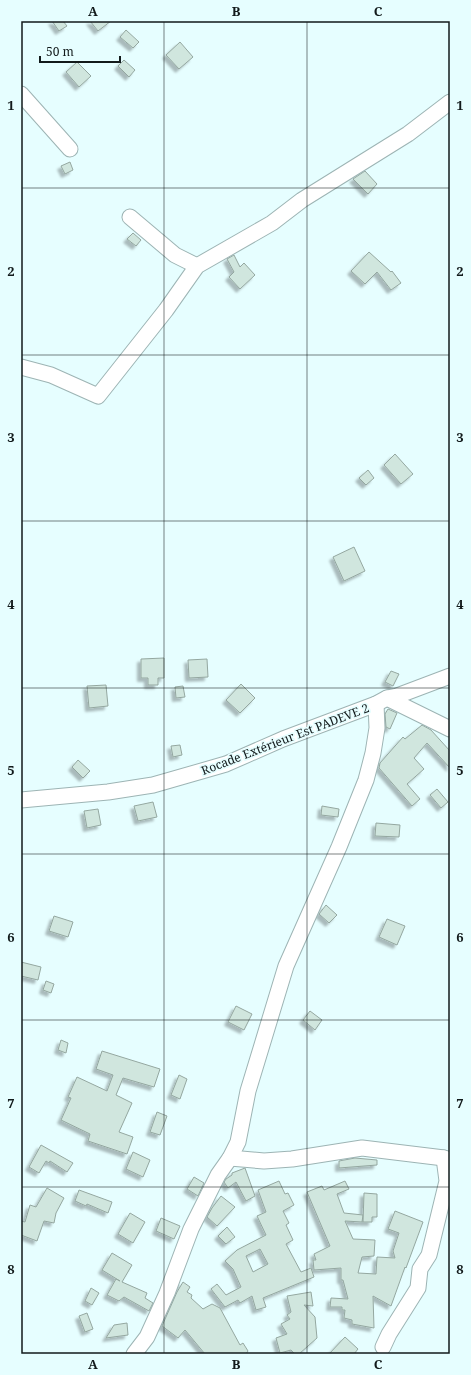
<svg xmlns="http://www.w3.org/2000/svg" width="471" height="1375" viewBox="0 0 471 1375" font-family="'Noto Serif',serif">
<style>
.building{fill:#d0e6de;stroke:#94a7a0;fill-rule:evenodd;filter:url(#shadow)}
.lines{fill:none;stroke-linecap:round;stroke-linejoin:round}
.minor-casing{stroke:#9db4b4;stroke-width:17}
.minor{stroke:#fff;stroke-width:15}
.grid{fill:none;stroke:#121a1b;stroke-width:1;stroke-opacity:0.55}
.labels{text-anchor:middle;dominant-baseline:central;stroke-width:3.5;stroke-linejoin:round;paint-order:stroke}
.street-label{font-size:12px;fill:#121a1b;stroke:#e6feff}
.neatline{fill:none;stroke:#121a1b;stroke-width:1.5}
.grid-label{font-size:13px;text-anchor:middle;font-weight:bold;fill:#121a1b}
</style>
<defs>
<filter id="shadow"><feDropShadow dx="-3.5" dy="3.5" stdDeviation="1" flood-color="#0004"/></filter>
</defs>
<rect width="100%" height="100%" fill="#e6feff"/>
<g class="building">
<polygon points="52,21 63,21 67,26 59,31"/>
<polygon points="90,21 111,21 98,31"/>
<polygon points="126,30 139,42 133,48 120,37"/>
<polygon points="180,42 193,57 179,69 166,55"/>
<polygon points="124,60 135,70 129,77 118,66"/>
<polygon points="77,62 91,76 79,87 66,72"/>
<polygon points="70,162 73,170 65,174 61,166"/>
<polygon points="365,171 377,184 368,194 353,179"/>
<polygon points="133,233 141,240 136,246 127,239"/>
<polygon points="369,252 391,272 392,271 401,283 391,290 377,272 365,284 351,271"/>
<polygon points="234,255 240,267 244,263 255,275 240,289 229,277 234,272 227,259"/>
<polygon points="395,454 413,474 401,484 384,465"/>
<polygon points="368,470 374,478 366,485 359,478"/>
<polygon points="354,547 365,571 344,581 333,557"/>
<polygon points="164,658 164,678 158,678 158,685 148,685 148,678 141,678 141,659"/>
<polygon points="207,659 208,677 189,678 188,660"/>
<polygon points="391,671 399,674 393,686 385,682"/>
<polygon points="241,684 255,698 240,713 226,700"/>
<polygon points="106,685 108,706 89,708 87,686"/>
<polygon points="183,686 185,697 176,698 175,687"/>
<polygon points="388,709 397,713 390,729 386,727 385,714"/>
<polygon points="422,725 431,730 450,751 450,768 427,743 414,758 424,769 407,784 420,799 412,806 379,768 380,763 403,737 405,739"/>
<polygon points="180,745 182,755 173,757 171,746"/>
<polygon points="78,760 90,771 83,778 72,767"/>
<polygon points="437,789 448,802 441,808 430,795"/>
<polygon points="153,802 157,817 138,821 134,806"/>
<polygon points="322,806 339,809 338,817 321,815"/>
<polygon points="98,809 101,825 87,828 84,811"/>
<polygon points="376,823 400,825 399,837 375,836"/>
<polygon points="326,905 337,915 329,923 319,914"/>
<polygon points="54,916 73,922 68,937 49,931"/>
<polygon points="387,919 405,926 397,945 379,937"/>
<polygon points="21,962 41,967 38,980 21,976"/>
<polygon points="46,981 54,984 51,993 43,990"/>
<polygon points="236,1006 252,1014 244,1030 228,1022"/>
<polygon points="310,1011 322,1020 315,1030 303,1020"/>
<polygon points="61,1040 68,1043 66,1053 58,1050"/>
<polygon points="102,1051 160,1069 154,1087 123,1078 116,1095 132,1103 119,1132 133,1137 127,1154 88,1141 90,1134 61,1120 71,1098 68,1097 77,1077 107,1091 113,1075 96,1069"/>
<polygon points="179,1075 187,1079 180,1099 171,1095"/>
<polygon points="157,1112 167,1116 160,1135 150,1132"/>
<polygon points="41,1145 73,1163 67,1172 50,1161 49,1163 46,1161 39,1173 29,1167"/>
<polygon points="133,1152 150,1160 143,1177 126,1169"/>
<polygon points="355,1158 377,1160 377,1165 339,1168 339,1161"/>
<polygon points="245,1168 255,1196 246,1201 236,1182 228,1188 224,1182 226,1179 232,1175 232,1173"/>
<polygon points="194,1177 204,1183 198,1196 187,1189"/>
<path d="M279,1181l6,13 3,-1 6,12 -11,6 6,12 -3,2 7,15 -7,4 15,28 10,-4 3,9 -51,21 3,9 -10,3 -4,-14 -12,7 -2,-3 -13,7 -14,-18 6,-5 9,11 15,-8 -8,-18 -8,-8 12,-11 29,-15 -9,-19 9,-4 -8,-22zM260,1249l8,15 -15,8 -7,-16z"/>
<polygon points="345,1181 349,1189 337,1194 344,1213 363,1215 362,1222 345,1221 353,1239 375,1240 374,1256 362,1257 358,1273 376,1274 377,1257 395,1258 393,1251 399,1233 388,1229 395,1211 423,1222 406,1268 405,1267 391,1306 373,1296 374,1328 352,1324 352,1320 344,1318 345,1310 342,1310 342,1307 330,1307 331,1298 348,1299 343,1280 341,1280 341,1268 314,1270 313,1260 316,1260 314,1254 330,1246 307,1192 322,1186 324,1190"/>
<polygon points="47,1188 64,1198 56,1213 54,1223 44,1221 37,1241 21,1235 21,1221 25,1222 30,1205 36,1207"/>
<polygon points="79,1190 112,1202 108,1213 87,1204 86,1206 75,1201"/>
<polygon points="364,1193 377,1194 377,1217 372,1217 372,1222 363,1222"/>
<polygon points="221,1196 235,1207 217,1226 207,1217 212,1208"/>
<polygon points="130,1213 145,1222 133,1243 118,1234"/>
<polygon points="161,1218 180,1226 174,1239 156,1231"/>
<polygon points="227,1227 235,1237 226,1244 218,1236"/>
<polygon points="112,1253 132,1265 122,1282 147,1293 145,1298 153,1303 149,1311 124,1297 119,1301 107,1295 116,1279 120,1281 102,1270"/>
<polygon points="183,1282 190,1287 187,1292 192,1295 191,1298 203,1309 212,1304 220,1308 240,1345 243,1343 248,1351 246,1354 205,1354 185,1330 178,1338 162,1326 177,1292"/>
<polygon points="91,1288 99,1293 92,1305 85,1301"/>
<polygon points="311,1292 313,1306 304,1305 315,1317 317,1338 299,1354 295,1354 291,1350 280,1353 276,1338 287,1334 281,1324 290,1319 287,1315 291,1312 287,1296"/>
<polygon points="87,1313 93,1329 85,1332 79,1316"/>
<polygon points="127,1323 128,1335 106,1338 114,1325"/>
<polygon points="345,1337 358,1349 354,1354 329,1354"/>
</g>
<g class="lines">
<g class="minor-casing">
<g id="minor">
<polyline points="21,94 70,149"/>
<polyline points="130,217 175,255 197,266"/>
<polyline points="21,367 51,375 98,396 166,310 197,266 272,223 302,200 408,134 450,102"/>
<polyline points="387,698 450,729"/>
<polyline points="21,800 108,792 153,785 226,764 283,739 376,704 387,698 397,696 450,676"/>
<polyline points="230,1158 264,1161 292,1159 362,1148 444,1158 450,1160"/>
<polyline points="383,1347 389,1334 418,1288 420,1269 429,1255 447,1181 444,1158"/>
<polyline points="134,1354 147,1337 167,1293 191,1229 218,1175 230,1158 238,1142 248,1091 286,966 339,847 366,780 373,753 377,728 376,704"/>
</g>
</g>
<use href="#minor" class="minor"/>
</g>
<path class="grid" d="M164,21v1333M307,21v1333M21,188h429M21,355h429M21,521h429M21,688h429M21,854h429M21,1020h429M21,1187h429"/>
<g class="labels">
<g class="street-label">
<text transform="translate(285 739) rotate(-21)">Rocade Extérieur Est PADEVE 2</text>
</g>
</g>
<rect width="471" height="1375" fill="none" stroke="#e6feff" stroke-width="44"/>
<path d="M40 56v6h80v-6" fill="none" stroke="#121a1b" stroke-width="2"/>
<text x="46" y="56" font-size="12" fill="#121a1b" stroke="#e6feff" stroke-width="3" paint-order="stroke">50 m</text>
<rect x="22" y="22" width="427" height="1331" class="neatline"/>
<g class="grid-label">
<text x="93" y="16">A</text>
<text x="236" y="16">B</text>
<text x="378" y="16">C</text>
<text x="11" y="110">1</text>
<text x="460" y="110">1</text>
<text x="11" y="276">2</text>
<text x="460" y="276">2</text>
<text x="11" y="442">3</text>
<text x="460" y="442">3</text>
<text x="11" y="609">4</text>
<text x="460" y="609">4</text>
<text x="11" y="775">5</text>
<text x="460" y="775">5</text>
<text x="11" y="942">6</text>
<text x="460" y="942">6</text>
<text x="11" y="1108">7</text>
<text x="460" y="1108">7</text>
<text x="11" y="1274">8</text>
<text x="460" y="1274">8</text>
<text x="93" y="1369">A</text>
<text x="236" y="1369">B</text>
<text x="378" y="1369">C</text>
</g>
</svg>
